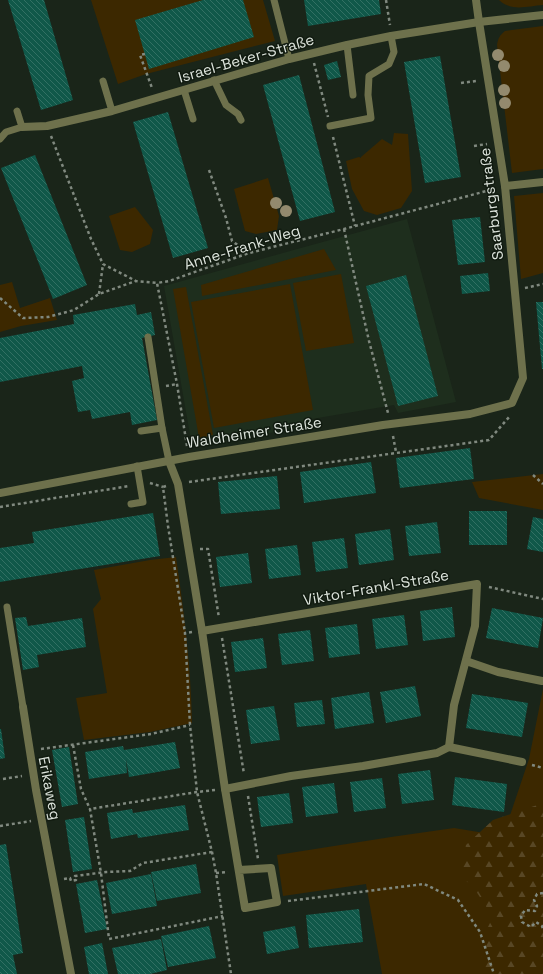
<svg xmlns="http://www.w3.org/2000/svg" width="543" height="974" viewBox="0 0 543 974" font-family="'Space Grotesk',sans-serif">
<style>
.built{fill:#1e2e1d}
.green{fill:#3c2800}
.forest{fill:url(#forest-firs)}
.building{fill:url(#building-back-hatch)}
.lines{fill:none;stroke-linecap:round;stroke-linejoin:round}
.path{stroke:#80897f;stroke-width:2.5;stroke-dasharray:3 3;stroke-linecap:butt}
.service{stroke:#6e714c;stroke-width:7}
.minor{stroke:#6e714c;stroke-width:8}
.tree{fill:#938a6e}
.labels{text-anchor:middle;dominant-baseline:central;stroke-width:3;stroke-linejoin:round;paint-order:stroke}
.street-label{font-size:15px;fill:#dde4dc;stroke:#111b10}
</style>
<defs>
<pattern id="forest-firs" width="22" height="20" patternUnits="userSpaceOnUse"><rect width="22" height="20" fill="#3c2800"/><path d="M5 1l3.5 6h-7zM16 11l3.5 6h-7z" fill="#584725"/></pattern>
<pattern id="building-back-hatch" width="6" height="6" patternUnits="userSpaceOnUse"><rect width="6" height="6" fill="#105849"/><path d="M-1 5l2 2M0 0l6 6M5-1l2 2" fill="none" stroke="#327063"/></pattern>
</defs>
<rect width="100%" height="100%" fill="#1a2519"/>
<polygon class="built" points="407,219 456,402 398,413 394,405 312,419 305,427 192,446 164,286 319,243"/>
<g class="green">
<polygon points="91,0 263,0 275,41 146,74 118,84"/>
<path d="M499,0h44v5c-15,1 -32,7 -44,-5z"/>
<path d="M543,26v143l-31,4 -15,-128c1,-7 3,-10 8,-14z"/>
<polygon points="394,133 408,134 412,191 401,208 377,215 364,211 352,189 346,161 359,157 361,158 361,157 382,139 392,145"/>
<polygon points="268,178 279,216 277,230 256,234 245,231 234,189"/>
<polygon points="543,193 543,273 521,279 514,196"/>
<polygon points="135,207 153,230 150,244 132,252 120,250 109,216"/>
<polygon points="324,249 336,270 202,296 201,285"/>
<polygon points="341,274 354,343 306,351 293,283"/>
<polygon points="12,282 20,308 50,298 57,320 21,326 0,332 0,285"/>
<polygon points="290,284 313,410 214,428 191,302"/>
<polygon points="186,287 213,435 199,438 173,289"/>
<polygon points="543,474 543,510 479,498 472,482"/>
<path d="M176,557c8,55 15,110 16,166l-42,9 -66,8 -8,-42 31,-5 -14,-84 8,-10 -7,-29 56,-10z"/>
<polygon points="543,689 543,974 382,974 366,884 283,896 277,855 391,837 454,828 503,836 529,759"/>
</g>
<polygon class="forest" points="543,803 543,974 486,974 479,945 493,917 472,885 460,877 466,845 493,820"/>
<g class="building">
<polygon points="8,0 44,0 73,100 41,110"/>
<polygon points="203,0 243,0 254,37 149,69 135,20"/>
<polygon points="304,0 379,0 381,14 308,26"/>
<polygon points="440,56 461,177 425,183 404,62"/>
<polygon points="337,61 341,77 328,80 324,65"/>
<polygon points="299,75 335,212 300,221 263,85"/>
<polygon points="168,112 208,248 173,258 133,122"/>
<polygon points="35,155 87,285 53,299 1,168"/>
<polygon points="480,217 485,262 458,265 452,220"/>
<polygon points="488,273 490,291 462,294 460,276"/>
<polygon points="406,275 438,396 398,406 366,286"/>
<polygon points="536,302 543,302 543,369 542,369"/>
<polygon points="135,304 137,315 151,312 155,335 142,338 157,420 132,425 130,412 92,419 90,410 78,412 72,381 84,378 82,366 0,382 0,338 74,324 73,315"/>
<polygon points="470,448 474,479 400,488 396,458"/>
<polygon points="371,462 376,493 304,503 300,472"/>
<polygon points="277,476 280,509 221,514 218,482"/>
<rect x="469" y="511" width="38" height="34"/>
<polygon points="153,513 160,556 0,582 0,548 34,543 32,532"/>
<polygon points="533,517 543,519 543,552 527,549"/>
<polygon points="437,522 441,553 409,556 405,526"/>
<polygon points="390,529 394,560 359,565 355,534"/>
<polygon points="344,538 348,568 316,572 312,542"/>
<polygon points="297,545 301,575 269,579 265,549"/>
<polygon points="248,553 252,583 220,587 216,557"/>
<polygon points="452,607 455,637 423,641 420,611"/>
<polygon points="492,608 543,618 538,648 486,638"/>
<polygon points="404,615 408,645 376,649 372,619"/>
<polygon points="26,617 28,626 82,618 86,647 37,655 39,667 23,670 15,618"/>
<polygon points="357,624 360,654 329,658 325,628"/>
<polygon points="310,630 314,661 282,665 278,634"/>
<polygon points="263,638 267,668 235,672 231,642"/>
<polygon points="415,686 421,716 386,723 380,692"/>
<polygon points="369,692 374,723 335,729 331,698"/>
<polygon points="472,694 528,703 522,737 466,728"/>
<polygon points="322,700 325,724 297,727 294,703"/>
<polygon points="274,706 280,740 251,744 246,710"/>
<polygon points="0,729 1,729 5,758 0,759"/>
<polygon points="175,742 180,768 129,777 126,759 127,773 89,779 85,752 123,746 124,750"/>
<polygon points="69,747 78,804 62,807 52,750"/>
<polygon points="430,770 434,800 402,804 398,774"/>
<polygon points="455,777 507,784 504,812 452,805"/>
<polygon points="382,778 386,808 354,812 350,782"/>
<polygon points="334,783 338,813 306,817 302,787"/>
<polygon points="289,793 293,823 261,827 257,797"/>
<polygon points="185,805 189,830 138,838 137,834 111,839 107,813 132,809 133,813"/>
<polygon points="84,817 92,869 73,872 65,820"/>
<polygon points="6,844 23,953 13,955 17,974 0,974 0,845"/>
<polygon points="196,864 201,893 157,901 151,872"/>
<polygon points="151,874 157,906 112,914 106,883"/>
<polygon points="97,880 107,929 85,933 76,884"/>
<polygon points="359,909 363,942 309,948 306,915"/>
<polygon points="209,926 216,958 168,967 161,936"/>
<polygon points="295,926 299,948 267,954 263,932"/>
<polygon points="161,939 167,970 150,974 118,974 112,948"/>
<polygon points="102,943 108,974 89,974 84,947"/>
</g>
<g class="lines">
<g class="path">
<polyline points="386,0 390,25"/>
<polyline points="145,54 140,55 152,88"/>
<polyline points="314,63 328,117"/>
<polyline points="461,83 476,81"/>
<polyline points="51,136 91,239 103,264 136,281 157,283"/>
<polyline points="333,137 355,226"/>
<polyline points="474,146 487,144"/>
<polyline points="209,170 226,218 232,241 249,253"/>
<polyline points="344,229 369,341 388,413"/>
<polyline points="525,288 543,284"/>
<polyline points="99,294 103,264"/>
<polyline points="0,298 23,318 48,317 74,310 99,294 136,281"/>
<polyline points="166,386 177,384"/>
<polyline points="393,436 396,452"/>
<polyline points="187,446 177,384 157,283 169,281 249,253 344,229 494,189"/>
<polyline points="533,475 543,484"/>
<polyline points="189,482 489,440 510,416"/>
<polyline points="150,483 163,487"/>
<polyline points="166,486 163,487 168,526 185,633"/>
<polyline points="0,507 129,486"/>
<polyline points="200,549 208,549 219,618"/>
<polyline points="489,587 543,599"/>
<polyline points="192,632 185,633 190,725 197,792 212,852 216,873 231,974"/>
<polyline points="222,638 244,774"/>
<polyline points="73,745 81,789 90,809"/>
<polyline points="41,749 151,734 190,725"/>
<polyline points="532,765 543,768"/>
<polyline points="3,779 22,776"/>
<polyline points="215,790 197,792 90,809 101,873 109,939 223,916"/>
<polyline points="248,796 258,859"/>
<polyline points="0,826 31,821"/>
<polyline points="216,873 228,872"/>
<polyline points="64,879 70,878 71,881 76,880 75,876 106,872 130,871 143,863 212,852"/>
<polyline points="543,893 537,894 534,900 537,906 535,911 525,910 521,916 522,922 531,927 536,922 542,926 543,929"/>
<polyline points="288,901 424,884 458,900 480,932 494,974"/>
</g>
<g class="service">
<polyline points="274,0 289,59"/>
<polyline points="347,45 353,95"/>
<polyline points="214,80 226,105 238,114 241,120"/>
<polyline points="103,81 112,111"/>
<polyline points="184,90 193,119"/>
<polyline points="330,126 371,118 368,95 369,76 389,64 394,52 391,36"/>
<polyline points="0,139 6,132 22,127 17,111"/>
<polyline points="148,337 162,428"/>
<polyline points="141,431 162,428 169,461"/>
<polyline points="131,504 143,502 137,466"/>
<polyline points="7,607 23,707"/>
</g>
<g class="minor">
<polyline points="22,127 47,126 112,111 289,59 347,45 391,36 479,22 543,15"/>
<polyline points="505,186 543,182"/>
<polyline points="169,461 178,484 202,631 225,789 245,908 277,902 271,868 239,870"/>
<polyline points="0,493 189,457 383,425 470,414 512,403 523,378 505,186 479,22 476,0"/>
<polyline points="202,631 477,584 475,626 454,705 449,747 437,753 363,766 291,776 225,789"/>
<polyline points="466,661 498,672 542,681"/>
<polyline points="23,707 36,790 71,974"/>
<polyline points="449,747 522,762"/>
</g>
</g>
<g class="tree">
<circle cx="498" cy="55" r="6"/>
<circle cx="504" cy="66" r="6"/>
<circle cx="504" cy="90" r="6"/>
<circle cx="505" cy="103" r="6"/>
<circle cx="276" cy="203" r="6"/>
<circle cx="286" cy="211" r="6"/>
</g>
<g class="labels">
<g class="street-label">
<text transform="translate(246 58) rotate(-16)">Israel-Beker-Straße</text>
<text transform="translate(491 204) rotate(-97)">Saarburgstraße</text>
<text transform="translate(242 247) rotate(-17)">Anne-Frank-Weg</text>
<text transform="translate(254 432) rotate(-9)">Waldheimer Straße</text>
<text transform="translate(376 587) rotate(-10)">Viktor-Frankl-Straße</text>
<text transform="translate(50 788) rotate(79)">Erikaweg</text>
</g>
</g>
</svg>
